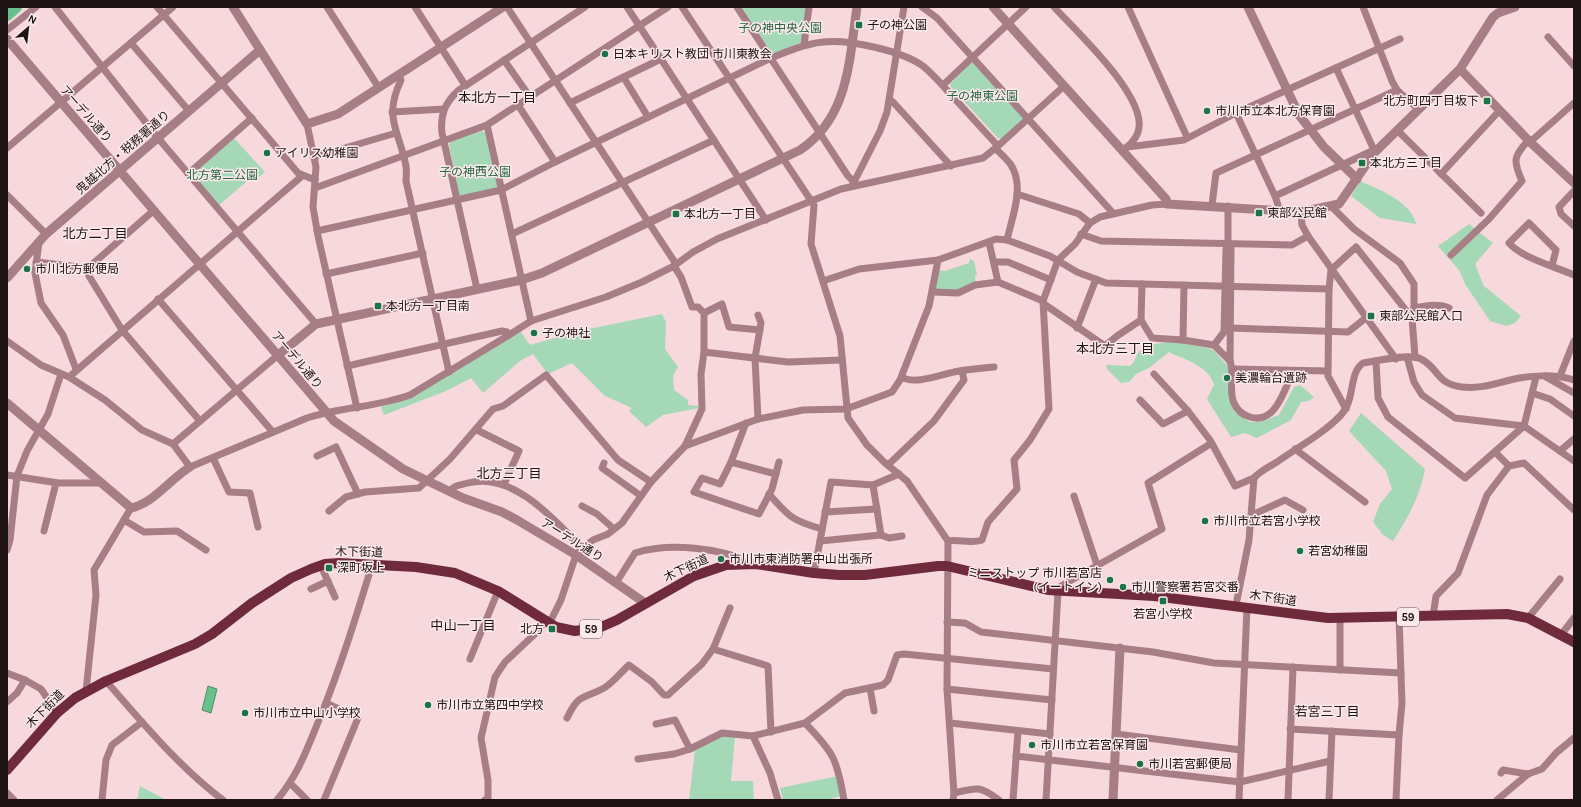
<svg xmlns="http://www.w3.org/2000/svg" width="1581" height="807" viewBox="0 0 1581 807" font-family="Karla,'Noto Sans JP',sans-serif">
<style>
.green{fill:#a5d8b6}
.water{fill:#68c18c;stroke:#528d68}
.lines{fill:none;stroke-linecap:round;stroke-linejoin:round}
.river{stroke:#68c18c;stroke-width:12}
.minor{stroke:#a77e85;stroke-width:7}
.tertiary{stroke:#a77e85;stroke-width:9}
.primary{stroke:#6f2a3c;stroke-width:10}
.poi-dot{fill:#1c7347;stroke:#fce9ec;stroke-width:1.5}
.labels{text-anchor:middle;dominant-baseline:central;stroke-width:3;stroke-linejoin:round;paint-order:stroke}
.shield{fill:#fce9ec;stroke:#615356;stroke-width:1}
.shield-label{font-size:11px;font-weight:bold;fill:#1e1315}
.poi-label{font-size:12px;fill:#1e1315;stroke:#fce9ec;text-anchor:start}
.park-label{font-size:12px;fill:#266642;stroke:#fce9ec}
.street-label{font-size:12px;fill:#1e1315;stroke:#fce9ec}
.neighbourhood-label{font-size:13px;fill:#1e1315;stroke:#fce9ec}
</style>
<rect width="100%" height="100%" fill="#f7d8dd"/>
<g class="green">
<polygon points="741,7 806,7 802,42 772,54"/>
<polygon points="971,63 975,63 1024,117 1024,121 1002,139 998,138 951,87 950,84"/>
<polygon points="482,131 486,133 499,188 461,197 458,195 449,145 451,141"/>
<polygon points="233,137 265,172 256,179 253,176 218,206 191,175"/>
<path d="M1360,181c18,8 52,21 56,43l-36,-6 -29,-22z"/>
<polygon points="1469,224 1493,243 1475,264 1484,286 1521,316 1515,323 1506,326 1490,321 1465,284 1459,270 1438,246"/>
<polygon points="970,259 974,261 977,274 975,276 976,284 958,292 934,290 937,270 945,271 969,263"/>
<polygon points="662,314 666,322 665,349 678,367 673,376 674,390 688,400 688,405 698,406 699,408 663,415 646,427 629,411 632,408 605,396 572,363 548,374 533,354 520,361 483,393 471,378 446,391 384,415 381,407 424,390 520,331 530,345 579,331"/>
<path d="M1178,342l34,7 16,17 1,30 6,16 15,10h9l20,-7 15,-28 6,-2 14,12 -5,4 -8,1 -10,18 -34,18 -12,-5 -14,4 -24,-38 7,-14c-5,-19 -29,-25 -45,-33l-20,16 -13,6 -7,8 -8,1 -14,-14 -1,-4 24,1c5,-4 5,-8 8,-13 9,-11 28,-10 40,-11z"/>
<path d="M1361,413l64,56c-5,27 -17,49 -32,72l-10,-6 -10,-13 7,-18 12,-15 -6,-18 -37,-40z"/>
<polygon points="722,735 735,737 731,781 753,781 754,800 689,800 695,750"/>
<polygon points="838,776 841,796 827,800 783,800 780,788"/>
<polygon points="140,786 166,800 137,800"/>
</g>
<polygon class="water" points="208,686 217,689 211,713 202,710"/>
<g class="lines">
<polyline class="river" points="7,15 16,7"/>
<g class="minor">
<polyline points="55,7 158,138 316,324"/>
<polyline points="157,7 298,173 315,180"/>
<polyline points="327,7 379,88"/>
<polyline points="415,7 465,85"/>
<polyline points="507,7 676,264"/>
<polyline points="627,7 766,220"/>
<polyline points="682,7 814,205 811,244 840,336 848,418 867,445 884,462 907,481 948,541 947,689 954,793 953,800"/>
<polyline points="737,7 848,176 853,181"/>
<polyline points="922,7 937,18 1113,213"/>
<path d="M1054,7c22,24 90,87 85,121 -1,8 -7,15 -13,20"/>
<polyline points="1128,7 1187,137"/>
<polyline points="1363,7 1392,81 1397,90 1418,109"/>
<polyline points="7,30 36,7"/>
<polyline points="1548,37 1574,66"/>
<polyline points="131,43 189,111"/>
<polyline points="804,45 809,7"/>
<polyline points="504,60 530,97"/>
<polyline points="1336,68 1375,152"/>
<path d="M399,76l2,4c-18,38 -2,50 5,86 1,5 0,10 0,15l43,191"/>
<polyline points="624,78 648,117"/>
<polyline points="943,85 1026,7"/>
<polyline points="890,100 893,102 951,166"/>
<polyline points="570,103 661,59"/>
<polyline points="518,105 555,162"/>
<polyline points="392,112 444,109"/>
<polyline points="1236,113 1275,196 1280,211"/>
<polyline points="307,124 316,167 313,207 318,236 357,408"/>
<polyline points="487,125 531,321"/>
<polyline points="1397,130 1481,213"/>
<polyline points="1530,142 1574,103"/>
<polyline points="1127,147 1184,140 1236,113 1400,39"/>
<polyline points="7,148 173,7"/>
<path d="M996,149c5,5 11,10 15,16 14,22 1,52 -4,75"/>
<polyline points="314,157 396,133"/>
<polyline points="188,174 252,118"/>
<polyline points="1441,174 1500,110"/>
<polyline points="853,184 880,131 887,112 904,7"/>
<polyline points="315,188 487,125 668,7"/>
<polyline points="1574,191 1559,207 1561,214 1574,226"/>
<polyline points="1017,194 1079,214 1090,223"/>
<polyline points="7,195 46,234"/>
<polyline points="1275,196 1374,150"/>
<polyline points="1212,205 1216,173 1397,90"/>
<path d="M1228,206v39l3,3 -1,113c5,14 -2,29 4,42 3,7 9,12 16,14 26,8 35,-29 43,-46"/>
<polyline points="1332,207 1354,229 1400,263 1414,284 1414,308 1412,318 1415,357"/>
<polyline points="1301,212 1302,225 1308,236 1396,359"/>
<path d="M317,231l184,-41 54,-28 216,-104c17,-7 34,-14 52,-16 26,-3 79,9 100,24 11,9 20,20 30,31 15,16 30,33 45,49"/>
<polyline points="512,234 714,140"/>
<polyline points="1081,234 1101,241 1292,245 1308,236"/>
<polyline points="39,242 35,273 41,303 63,335 76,369"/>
<polyline points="989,242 998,282"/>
<path d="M1451,255l38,-36 33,-38c-9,-20 -9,-25 7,-41"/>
<polyline points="36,262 88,268 153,211"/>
<polyline points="994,262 1008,262 1051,280"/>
<polyline points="674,266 681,277 692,307 698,307 704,313 704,352 701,374 702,409 685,446"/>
<path d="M1552,266l4,-16 -27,-27 -20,20c13,15 47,24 65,32"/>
<polyline points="88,268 89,276 122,330 200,421"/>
<polyline points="326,274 423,253"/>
<polyline points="823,281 859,269 938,260 996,239 1007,240 1050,256 1077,272 1106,283 1329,289"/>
<path d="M477,289l-35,-156c-2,-18 3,-31 17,-43l126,-83"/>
<polyline points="933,292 958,293 975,285 998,282 1043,301"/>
<polyline points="158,299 272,431"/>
<polyline points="1044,304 1105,346 1117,336 1141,320 1142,284"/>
<path d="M1414,308c12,-2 24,-5 35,0"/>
<polyline points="704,313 722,304 729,327 760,330"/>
<polyline points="1141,320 1152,338 1183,340 1214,345 1230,361"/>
<polyline points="1077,328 1096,279"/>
<polyline points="1231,328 1348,332 1367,317"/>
<polyline points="1183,340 1184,285"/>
<path d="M7,341l34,24 28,12 36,23 37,30 31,14 17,23 117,-49c34,-11 70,-11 103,-23l99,-60"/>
<polyline points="1214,345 1224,332 1226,249 1228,245"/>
<polyline points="704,352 788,362 842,360"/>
<polyline points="1407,357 1414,382 1422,395 1455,418 1524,426 1574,461"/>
<polyline points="1376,361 1378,398 1388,417 1465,478 1524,426 1536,377"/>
<polyline points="347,366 502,331 507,332 509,335 531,321 606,297 642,282 674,266 693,252 717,239 841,189 983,158 998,146 1064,86"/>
<polyline points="1233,369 1327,371"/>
<polyline points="1154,374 1188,411 1210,440 1235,486 1254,478"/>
<polyline points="1560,376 1574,341"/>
<polyline points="69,377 302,176"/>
<path d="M902,377c12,9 43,-4 57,-6 12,-2 23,-3 35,-4"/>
<polyline points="1546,377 1574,393"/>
<polyline points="1532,393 1550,399 1574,416"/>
<polyline points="1140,400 1163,424 1188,411"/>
<polyline points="1346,409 1328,376 1329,289 1331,270 1356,247 1412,318"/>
<polyline points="758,419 755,358 761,323 758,315"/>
<polyline points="746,423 731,462 720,484 702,478 694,492 759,514 772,489 779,462"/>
<polyline points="477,430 519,451 504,484"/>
<polyline points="173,444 277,356"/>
<polyline points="1295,449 1365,502"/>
<polyline points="1560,451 1574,439"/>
<polyline points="1495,452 1509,466"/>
<polyline points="317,456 336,447 358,494"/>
<polyline points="213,458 229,492 250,493 258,527"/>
<polyline points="731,462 776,474"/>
<polyline points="604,463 602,468 641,496"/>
<polyline points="888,465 934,421 964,380 962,371"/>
<polyline points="7,475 58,483 101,483"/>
<polyline points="873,485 881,535"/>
<path d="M450,492c3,-7 11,-7 18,-9 44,-12 86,36 114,65"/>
<path d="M769,494c20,23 24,27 53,35"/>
<polyline points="1074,496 1097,565"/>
<polyline points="582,506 597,514 614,529"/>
<polyline points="329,511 346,497 365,492 419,488 450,459 493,409 503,406 546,375 618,460 651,482"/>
<polyline points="825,512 877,509"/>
<polyline points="1252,515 1285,500 1303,510"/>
<polyline points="124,520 144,532 177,531 206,550"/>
<polyline points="44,531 56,483"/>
<polyline points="820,541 881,535 889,538 902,536"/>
<path d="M948,541c11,-2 23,3 34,-1l6,-18 29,-33 -3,-29 16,-20 19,-31 -6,-108 15,-41 17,-16 15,-21 10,-6 52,-12 15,-1"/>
<polyline points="7,550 10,540 17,476 27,451 48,414 61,374"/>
<polyline points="321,566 335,597"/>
<polyline points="814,573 831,482 873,485 899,474"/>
<path d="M616,583l19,-30c35,-11 85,-5 118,10"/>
<polyline points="311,589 328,581"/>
<path d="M1236,605l13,-65 5,-62c6,-7 15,-11 23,-16 21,-15 46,-28 64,-47 15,-16 7,-41 22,-52 13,-2 48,-10 58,-4 18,9 15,25 41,28 17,2 32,-3 48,-7 20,-5 45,-6 64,0"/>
<polyline points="1433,616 1436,596 1458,573 1487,495 1509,466 1524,463 1574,510"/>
<polyline points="1340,618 1340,670"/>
<polyline points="1528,618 1560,579"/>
<polyline points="947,622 965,623 981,632 1153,652 1214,663 1401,673"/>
<polyline points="549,624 561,600 576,555 582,548 593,540 608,534 622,523 651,482 685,446 758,419 803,410 846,409 892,392 900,380 929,306 938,260"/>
<polyline points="1561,635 1574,618"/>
<polyline points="713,649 768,666 771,732"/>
<polyline points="470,659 498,591"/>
<polyline points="7,673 25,680 41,689 57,713"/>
<path d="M106,681c36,41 73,86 117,119"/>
<polyline points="870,688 874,711"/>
<polyline points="947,689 1052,700"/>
<polyline points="86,691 96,595 94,570 131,508"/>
<polyline points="7,702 17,693 25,680"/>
<path d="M567,718c12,-25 15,-18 37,-30 9,-5 17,-16 25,-23l23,17 12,13h4l34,-31 11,-15 17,-41"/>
<path d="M805,723c29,30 32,36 39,77"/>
<polyline points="950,723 1050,734"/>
<polyline points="656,724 675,720 690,749"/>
<polyline points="1290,729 1399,735"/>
<polyline points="1116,734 1241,750"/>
<polyline points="753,736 770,773 778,800"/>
<polyline points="1016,756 1240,782 1330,761"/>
<polyline points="638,759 674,754 690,749 722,733 753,736 805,723 845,693 883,685 888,680 897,655 904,654 1053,669"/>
<polyline points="1501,773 1503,770 1528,774"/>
<polyline points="291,784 307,800"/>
<polyline points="7,793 14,800"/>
<path d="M954,793c24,-6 26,-7 45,7"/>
<polyline points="102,800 106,760 112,745 142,722"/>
<path d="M277,800c22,-27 29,-49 42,-80 21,-51 37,-103 53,-155"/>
<polyline points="324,800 358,718 326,703"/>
<polyline points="485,800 488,798 488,780 481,738 495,677 505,662 537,632 545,621"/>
<polyline points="1013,800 1018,731"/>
<polyline points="1046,800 1058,592 1061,586 1162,529 1148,483 1210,444"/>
<polyline points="1239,800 1247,607"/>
<polyline points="1288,800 1293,667"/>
<polyline points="1329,800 1332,731"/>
<polyline points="1396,800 1399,735 1402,703 1399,617"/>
<polyline points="1497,800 1528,774 1542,769 1556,753 1574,738"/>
</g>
<g class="tertiary">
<polyline points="233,7 307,124 338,114 503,7"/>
<polyline points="993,7 1166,199 1167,204 1301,212 1339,204 1375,152 1460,69 1493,17 1498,13 1515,7"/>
<polyline points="1248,7 1299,115 1324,147 1357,179"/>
<polyline points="7,39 334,421 403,469 463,498 502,512 517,520 576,555 645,603"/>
<polyline points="1460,69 1530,142 1574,183"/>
<polyline points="7,278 46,234 260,50"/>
<path d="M277,356l39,-32 205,-44 21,-7 258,-123c49,-33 49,-89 57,-143"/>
<path d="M7,403l124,105c23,-5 39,-29 59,-41"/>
<polyline points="1113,800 1120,648"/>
</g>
<polyline class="primary" points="7,770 57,713 75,698 106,681 195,644 212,634 252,603 291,578 311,569 325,564 339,563 416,567 455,573 498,591 556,627 575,631 601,627 617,620 694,576 726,565 756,564 814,573 839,575 865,575 938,566 947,566 1048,590 1154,596 1328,618 1507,614 1528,618 1574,642"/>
</g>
<g class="poi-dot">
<rect x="855" y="21" width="8" height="8" rx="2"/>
<circle cx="605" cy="54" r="4"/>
<rect x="1483" y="97" width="8" height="8" rx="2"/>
<circle cx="1207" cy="111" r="4"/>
<circle cx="267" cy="153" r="4"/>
<rect x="1358" y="159" width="8" height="8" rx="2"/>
<rect x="1255" y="209" width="8" height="8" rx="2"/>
<rect x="672" y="210" width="8" height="8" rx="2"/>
<circle cx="27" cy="269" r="4"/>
<rect x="374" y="302" width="8" height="8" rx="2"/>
<rect x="1367" y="312" width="8" height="8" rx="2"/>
<circle cx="534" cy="333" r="4"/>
<circle cx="1227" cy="378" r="4"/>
<circle cx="1205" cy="521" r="4"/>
<circle cx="1300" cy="551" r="4"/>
<circle cx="721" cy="559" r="4"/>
<rect x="325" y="564" width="8" height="8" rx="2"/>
<circle cx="1110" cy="580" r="4"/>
<circle cx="1123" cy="587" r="4"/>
<rect x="1159" y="597" width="8" height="8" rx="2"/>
<rect x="548" y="625" width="8" height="8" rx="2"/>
<circle cx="428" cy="705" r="4"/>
<circle cx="245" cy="713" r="4"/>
<circle cx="1032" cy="745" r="4"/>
<circle cx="1140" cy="764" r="4"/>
</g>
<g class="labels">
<g class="shield">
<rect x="1397" y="608" width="22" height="18" rx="3"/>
<rect x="580" y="620" width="22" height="18" rx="3"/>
</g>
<g class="shield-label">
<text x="1408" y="617">59</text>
<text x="591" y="629">59</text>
</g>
<g class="poi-label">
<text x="867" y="25">子の神公園</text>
<text x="613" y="54">日本キリスト教団 市川東教会</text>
<text x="1479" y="101" text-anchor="end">北方町四丁目坂下</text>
<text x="1215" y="111">市川市立本北方保育園</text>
<text x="275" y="153">アイリス幼稚園</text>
<text x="1370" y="163">本北方三丁目</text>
<text x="1267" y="213">東部公民館</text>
<text x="684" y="214">本北方一丁目</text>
<text x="35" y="269">市川北方郵便局</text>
<text x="386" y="306">本北方一丁目南</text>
<text x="1379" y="316">東部公民館入口</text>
<text x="542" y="333">子の神社</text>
<text x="1235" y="378">美濃輪台遺跡</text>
<text x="1213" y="521">市川市立若宮小学校</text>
<text x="1308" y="551">若宮幼稚園</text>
<text x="729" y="559">市川市東消防署中山出張所</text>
<text x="337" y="568">深町坂上</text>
<text x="1102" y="573" text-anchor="end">ミニストップ 市川若宮店<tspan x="1102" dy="14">(イートイン)</tspan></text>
<text x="1131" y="587">市川警察署若宮交番</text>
<text x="1163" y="614" text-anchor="middle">若宮小学校</text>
<text x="544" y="629" text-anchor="end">北方</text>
<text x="436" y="705">市川市立第四中学校</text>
<text x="253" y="713">市川市立中山小学校</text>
<text x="1040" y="745">市川市立若宮保育園</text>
<text x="1148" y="764">市川若宮郵便局</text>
</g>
<g class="park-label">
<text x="780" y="28">子の神中央公園</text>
<text x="982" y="96">子の神東公園</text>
<text x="475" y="172">子の神西公園</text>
<text x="222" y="175">北方第二公園</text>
</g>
<g class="street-label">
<text transform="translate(86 114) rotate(49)">アーデル通り</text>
<text transform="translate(123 152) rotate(-41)">鬼越北方・税務署通り</text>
<text transform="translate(297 360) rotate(50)">アーデル通り</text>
<text transform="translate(572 540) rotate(32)">アーデル通り</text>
<text transform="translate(359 552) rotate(1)">木下街道</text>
<text transform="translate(686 568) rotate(-25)">木下街道</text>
<text transform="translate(1273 598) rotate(8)">木下街道</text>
<text transform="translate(45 709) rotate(-45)">木下街道</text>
</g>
<g class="neighbourhood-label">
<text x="497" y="97">本北方一丁目</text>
<text x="95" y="233">北方二丁目</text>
<text x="1115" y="348">本北方三丁目</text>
<text x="509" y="473">北方三丁目</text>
<text x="463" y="625">中山一丁目</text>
<text x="1327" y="711">若宮三丁目</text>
</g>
</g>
<rect width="1581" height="807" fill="none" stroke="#1e1315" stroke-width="16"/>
<g transform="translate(28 28) rotate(28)" stroke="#fce9ec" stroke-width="3" paint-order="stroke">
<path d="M0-3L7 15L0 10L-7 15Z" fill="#1e1315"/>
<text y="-6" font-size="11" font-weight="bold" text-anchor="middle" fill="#1e1315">N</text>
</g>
</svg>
